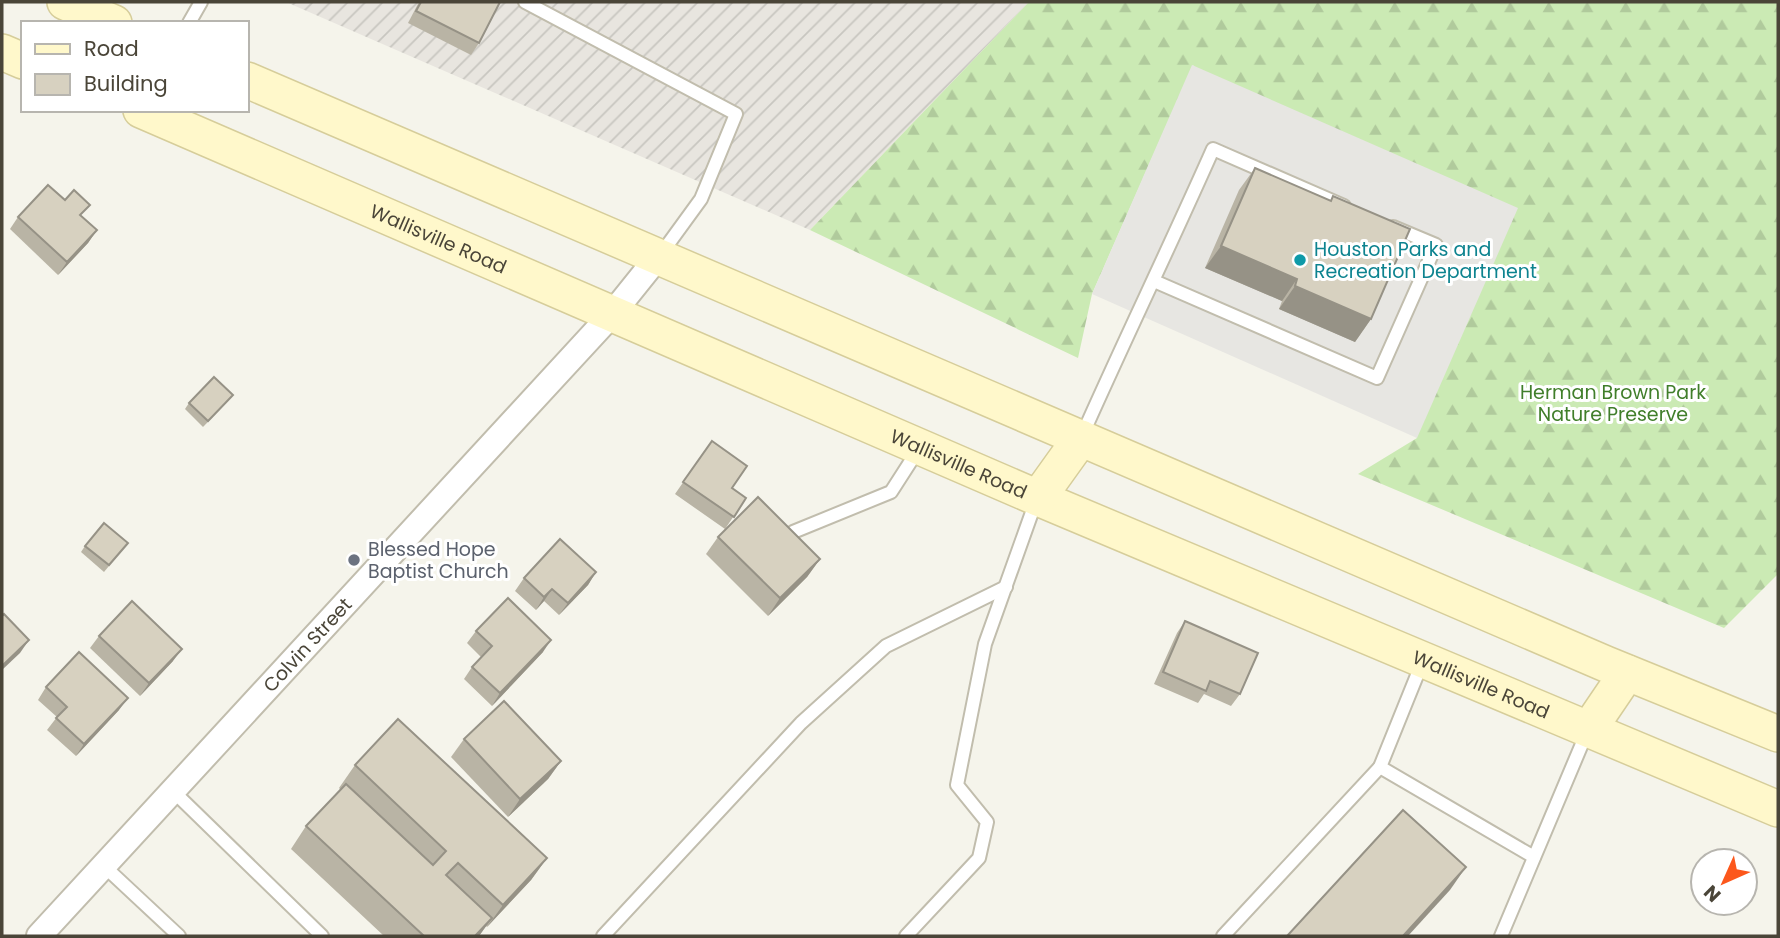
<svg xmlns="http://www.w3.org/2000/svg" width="1780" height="938" viewBox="0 0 1780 938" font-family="Poppins,sans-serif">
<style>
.industrial{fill:url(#industrial-furrows)}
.forest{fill:url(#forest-firs)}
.parking{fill:#e7e6e2}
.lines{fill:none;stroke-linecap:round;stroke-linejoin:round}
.service-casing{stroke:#c1bdad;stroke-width:16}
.minor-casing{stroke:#c1bdad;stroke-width:28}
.secondary-casing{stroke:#d6cd9a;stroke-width:38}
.service{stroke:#fff;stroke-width:12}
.minor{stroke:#fff;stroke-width:24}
.secondary{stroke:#fff8cb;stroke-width:35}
.wall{fill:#b9b4a5}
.shaded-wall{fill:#969286}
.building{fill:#d7d1c0;stroke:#969286;stroke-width:2}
.culture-dot{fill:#0f9aa8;stroke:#fff;stroke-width:2.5}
.worship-dot{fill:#6b7280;stroke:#fff;stroke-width:2.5}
.labels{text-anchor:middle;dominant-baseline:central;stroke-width:6;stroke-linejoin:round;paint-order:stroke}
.street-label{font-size:19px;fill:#4a4538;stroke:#fff}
.culture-label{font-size:19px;fill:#0d838f;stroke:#fff;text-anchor:start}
.park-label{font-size:19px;fill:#407e2a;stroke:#fff}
.worship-label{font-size:19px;fill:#5b616d;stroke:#fff;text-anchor:start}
</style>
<defs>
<pattern id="industrial-furrows" width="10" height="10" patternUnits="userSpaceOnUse" patternTransform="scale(1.75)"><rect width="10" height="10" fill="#e8e5df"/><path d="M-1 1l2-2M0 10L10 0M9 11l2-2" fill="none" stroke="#c8c6c0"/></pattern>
<pattern id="forest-firs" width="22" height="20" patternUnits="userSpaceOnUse" patternTransform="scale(1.75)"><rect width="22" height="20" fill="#cbeab4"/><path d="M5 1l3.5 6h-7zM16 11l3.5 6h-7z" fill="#b0ca9c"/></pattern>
</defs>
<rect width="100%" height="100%" fill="#f5f4eb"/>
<polygon class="industrial" points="286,2 1029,2 810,230"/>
<polygon class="forest" points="1029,2 1778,2 1778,574 1724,628 1358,474 1417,438 1193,65 1092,294 1078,358 810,230"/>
<polygon class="parking" points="1192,65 1518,208 1417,438 1092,294"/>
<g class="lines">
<g class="service-casing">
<g id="service">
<polyline points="525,2 736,114 701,199 661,254"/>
<polyline points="189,23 201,2"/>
<polyline points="1154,281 1377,378 1436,245 1393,227"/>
<path d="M1081,438c43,-97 89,-192 132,-289l131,57"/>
<polyline points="793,532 891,492 918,450"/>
<polyline points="1422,663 1380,767 1534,857"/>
<polyline points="173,791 322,936"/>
<polyline points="104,866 179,936"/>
<polyline points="603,936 801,723 886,646 1006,587"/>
<polyline points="906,936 979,858 987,822 957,785 985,644 1036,501"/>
<polyline points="1223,936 1380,767"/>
<polyline points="1501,936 1587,732"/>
</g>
</g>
<g class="minor-casing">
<g id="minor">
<path id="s1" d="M39,936l573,-622 45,-56"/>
</g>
</g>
<g class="secondary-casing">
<g id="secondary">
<polyline points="65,2 114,23"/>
<polyline points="2,52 23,61"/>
<polyline points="247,80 1606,664 1778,734"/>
<path id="s2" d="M141,110l897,388 740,311"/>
<polyline points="1038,498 1081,438"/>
<polyline points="1589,729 1627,673"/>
</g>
</g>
<use href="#service" class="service"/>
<use href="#minor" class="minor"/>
<use href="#secondary" class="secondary"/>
</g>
<g class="wall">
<polygon points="419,2 500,2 479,43 471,55 408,23"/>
<polygon points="1255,168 1330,201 1333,196 1371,319 1355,342 1279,309 1282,301 1205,268 1239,190"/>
<polygon points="82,216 97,230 88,243 58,275 10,229 18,217"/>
<polygon points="228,401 203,427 185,409 189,403"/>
<polygon points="712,441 732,488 746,498 725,529 675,494"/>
<polygon points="718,537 820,559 807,577 768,616 706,554"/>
<polygon points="128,543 104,572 81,552 85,546"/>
<polygon points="596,572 588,585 559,615 544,601 536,610 515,591 524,578"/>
<polygon points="1185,621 1240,694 1231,706 1204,694 1198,703 1154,684 1177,633"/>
<polygon points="476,631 543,652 492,706 464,679 472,667 481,657 467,643"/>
<polygon points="99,636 173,661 140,696 90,648"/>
<polygon points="46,687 119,710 76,756 47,730 57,717 38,700"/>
<polygon points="464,739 561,761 548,779 508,817 451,757"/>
<polygon points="355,765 547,858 531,880 487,927 486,926 479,936 384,936 291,849 306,826 341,790 339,788"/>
</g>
<g class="shaded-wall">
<polygon points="97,230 88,243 58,275 67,262"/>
<polygon points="1221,246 1297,279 1282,301 1205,268"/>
<polygon points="1295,286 1371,319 1355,342 1279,309"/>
<polygon points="820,559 807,577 768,616 780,598"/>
<polygon points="596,572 588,585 559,615 568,603"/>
<polygon points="552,589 544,601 536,610 544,597"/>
<polygon points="29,640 20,653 2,670 2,666"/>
<polygon points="551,640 543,652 492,706 500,693"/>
<polygon points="182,649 173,661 140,696 149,683"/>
<polygon points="128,698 119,710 76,756 84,744"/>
<polygon points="561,761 548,779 508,817 520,799"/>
<polygon points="547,858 531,880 487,927 503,905"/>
<polygon points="1466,867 1450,890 1408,936 1403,936"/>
<polygon points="492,918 479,936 475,936"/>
</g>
<g class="building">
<polygon points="421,2 500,2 479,43 416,11"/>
<polygon points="1255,168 1331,201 1333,196 1410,229 1371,319 1295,286 1297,279 1221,246"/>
<polygon points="48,185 65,200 74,190 90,205 80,215 97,230 67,262 18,217"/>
<polygon points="214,377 233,395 208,421 189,403"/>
<polygon points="712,441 747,466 732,488 746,498 734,517 683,482"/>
<polygon points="758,497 820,559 780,598 718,537"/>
<polygon points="104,523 128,543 109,565 85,546"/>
<polygon points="560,539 596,572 568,603 552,589 544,597 524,578"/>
<polygon points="508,598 551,640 500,693 472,667 492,646 476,631"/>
<polygon points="132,601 182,649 149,683 99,636"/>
<polygon points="4,614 29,640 2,666 2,616"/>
<polygon points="1185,621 1258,653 1240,694 1210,681 1206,691 1163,672"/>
<polygon points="79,652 128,698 84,744 56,718 67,707 46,687"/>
<polygon points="504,701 561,761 520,799 464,739"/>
<polygon points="398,719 547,858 503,905 458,863 446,875 492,918 475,936 424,936 306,826 346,784 433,865 446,851 355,765"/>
<polygon points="1403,810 1466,867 1403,936 1287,936"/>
</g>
<circle class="culture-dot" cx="1300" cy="260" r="7"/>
<circle class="worship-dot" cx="354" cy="560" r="7"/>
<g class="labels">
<g class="street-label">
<text stroke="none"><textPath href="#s2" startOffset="324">Wallisville Road</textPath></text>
<text stroke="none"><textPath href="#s2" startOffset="891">Wallisville Road</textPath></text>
<text stroke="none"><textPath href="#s1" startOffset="396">Colvin Street</textPath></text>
<text stroke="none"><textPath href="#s2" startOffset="1458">Wallisville Road</textPath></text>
</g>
<g class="culture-label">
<text x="1314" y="249">Houston Parks and<tspan x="1314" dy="22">Recreation Department</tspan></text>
</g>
<g class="park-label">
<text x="1613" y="392">Herman Brown Park<tspan x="1613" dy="22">Nature Preserve</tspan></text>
</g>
<g class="worship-label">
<text x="368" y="549">Blessed Hope<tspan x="368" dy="22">Baptist Church</tspan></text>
</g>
</g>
<rect width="1780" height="938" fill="none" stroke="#4a4538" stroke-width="7"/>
<rect x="21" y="21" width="228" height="91" fill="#ffffff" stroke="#b7b5af" stroke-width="2"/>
<rect x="35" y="44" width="35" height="10" fill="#fff8cb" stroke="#b7b5af" stroke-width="2"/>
<text x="84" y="56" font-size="21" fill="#4a4538">Road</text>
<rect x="35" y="74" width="35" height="21" fill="#d7d1c0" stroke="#b7b5af" stroke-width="2"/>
<text x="84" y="91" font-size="21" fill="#4a4538">Building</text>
<g transform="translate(1724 882) rotate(225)"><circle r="33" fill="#ffffff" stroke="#b7b5af" stroke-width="2"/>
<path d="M0-5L12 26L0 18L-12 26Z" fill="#fc571b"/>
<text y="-10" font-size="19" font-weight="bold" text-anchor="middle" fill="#4a4538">N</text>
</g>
</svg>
